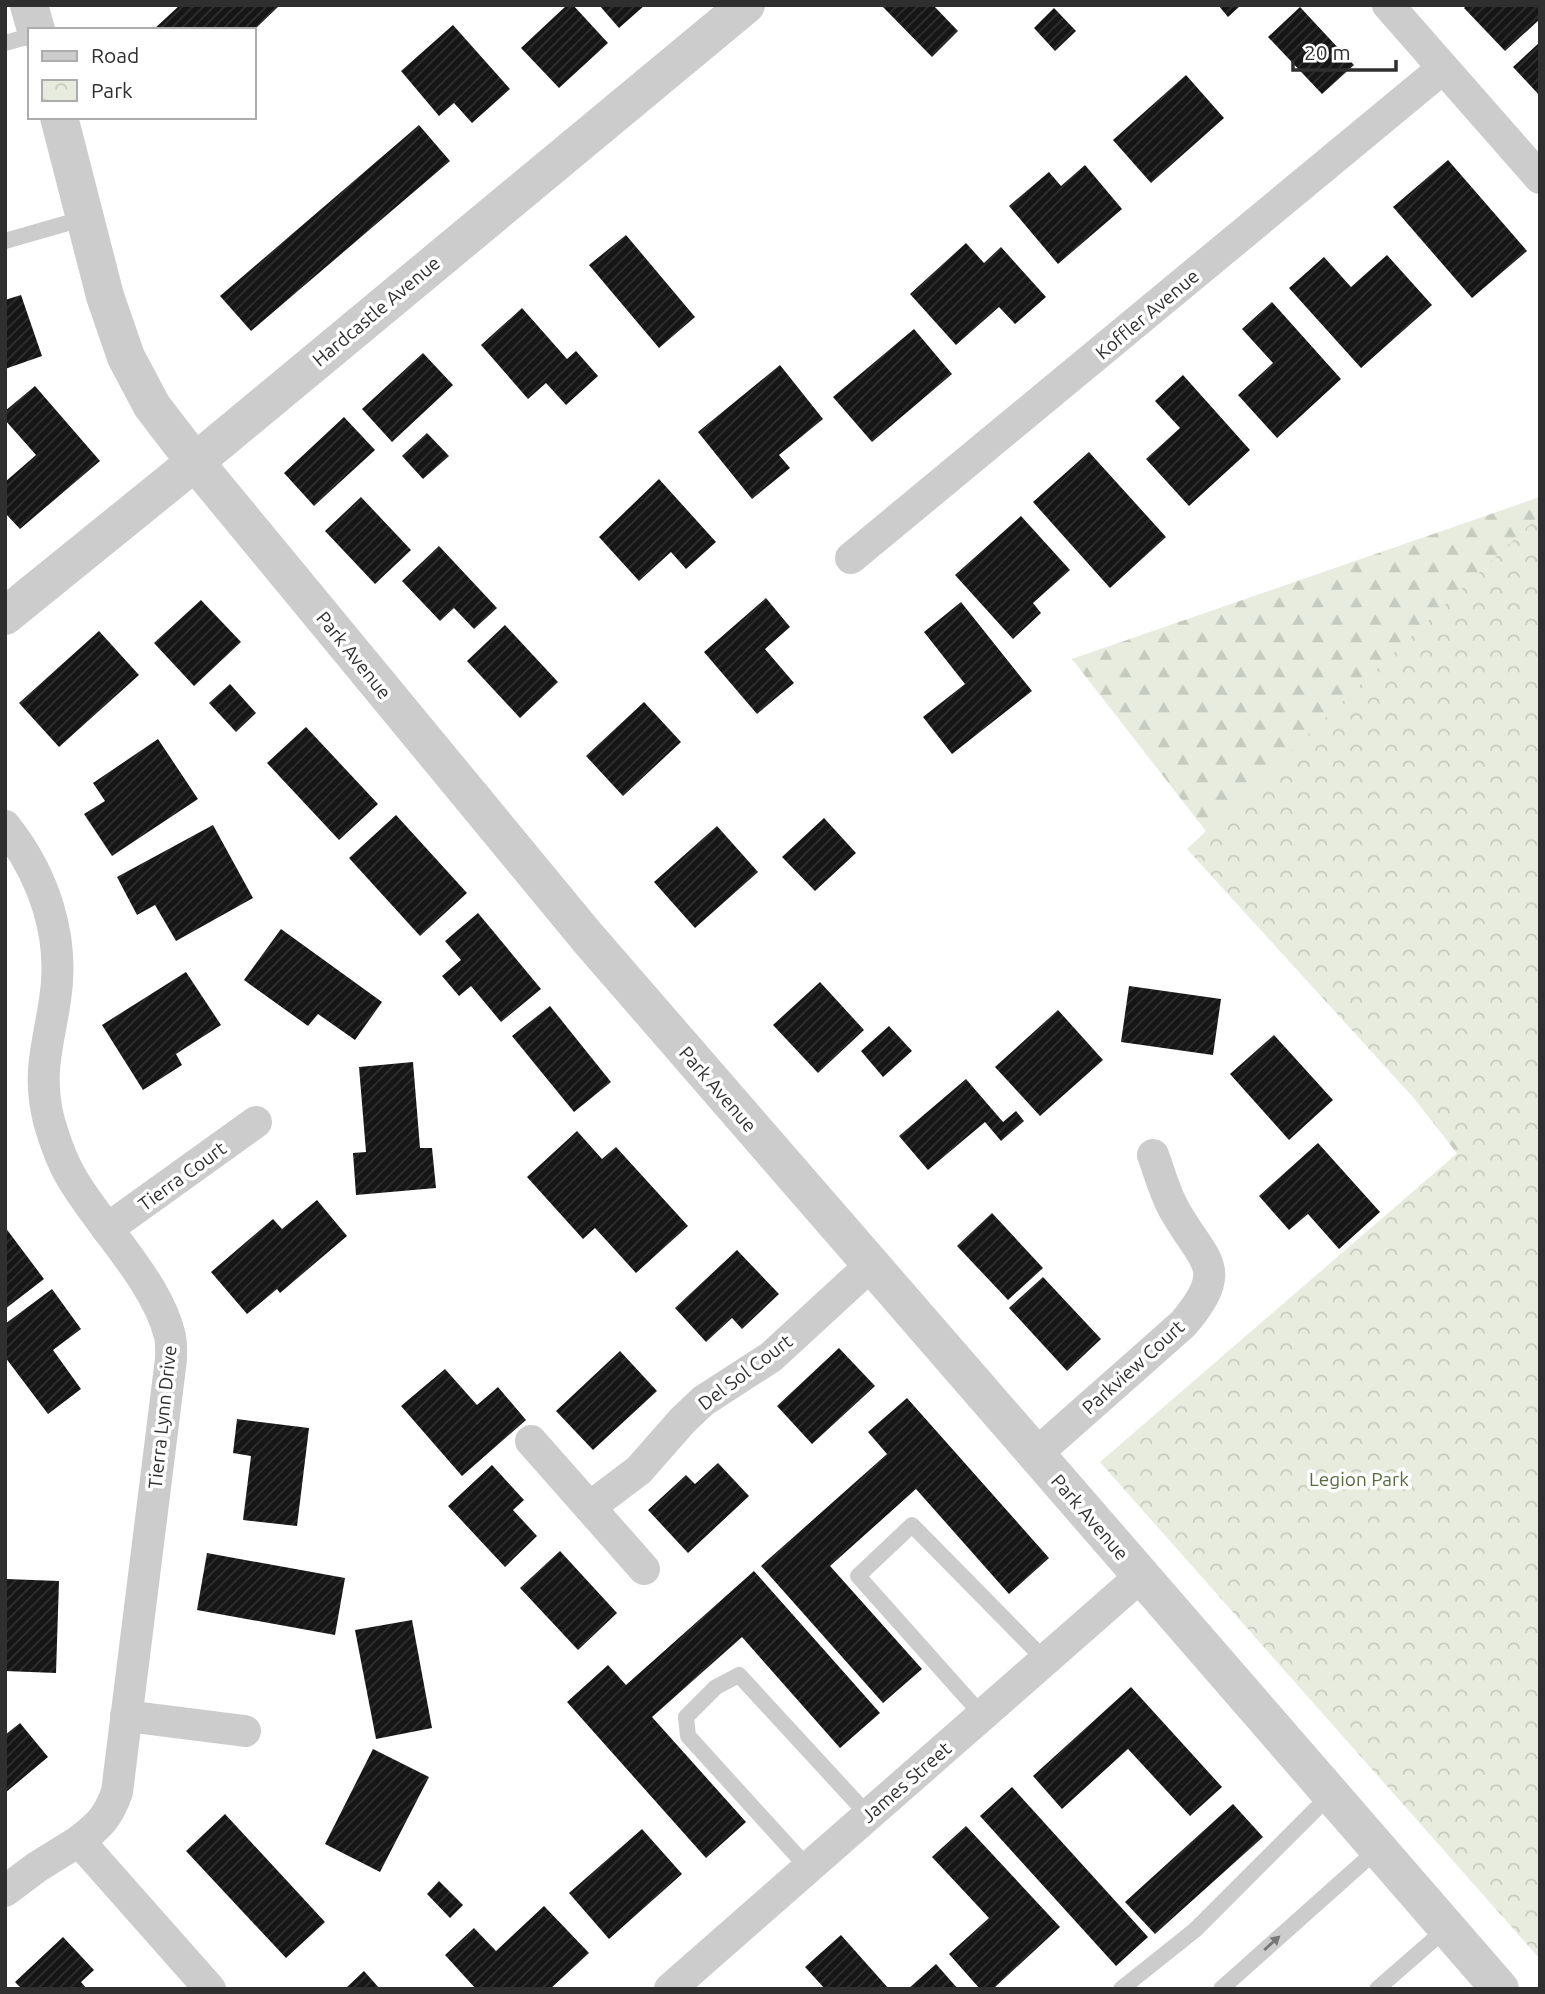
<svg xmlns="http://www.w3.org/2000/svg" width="1545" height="1994" viewBox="0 0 1545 1994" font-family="Ubuntu,sans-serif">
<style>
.forest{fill:url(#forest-firs)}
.park{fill:url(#park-crowns)}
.building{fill:url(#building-hatch)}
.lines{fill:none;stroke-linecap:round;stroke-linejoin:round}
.service{stroke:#ccc;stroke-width:16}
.minor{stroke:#ccc;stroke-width:32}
.tertiary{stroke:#ccc;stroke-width:38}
.oneway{fill:#767676}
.labels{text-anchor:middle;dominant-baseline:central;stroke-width:7;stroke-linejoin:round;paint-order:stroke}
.street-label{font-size:19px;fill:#2f2f2f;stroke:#fff}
.park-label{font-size:19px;fill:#576b3d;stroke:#fff}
</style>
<defs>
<pattern id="forest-firs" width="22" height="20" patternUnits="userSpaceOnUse" patternTransform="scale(1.75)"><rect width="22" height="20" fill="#e7ecde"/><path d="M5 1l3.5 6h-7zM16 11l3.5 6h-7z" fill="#c6cbbf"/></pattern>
<pattern id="park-crowns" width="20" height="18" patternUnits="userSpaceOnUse" patternTransform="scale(1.75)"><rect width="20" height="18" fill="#e7ecde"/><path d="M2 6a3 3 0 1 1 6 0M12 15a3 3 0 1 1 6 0" fill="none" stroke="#c6cbbf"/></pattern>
<pattern id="building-hatch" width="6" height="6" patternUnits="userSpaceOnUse" patternTransform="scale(1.75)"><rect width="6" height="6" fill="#161616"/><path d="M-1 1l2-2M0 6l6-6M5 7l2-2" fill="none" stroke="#303030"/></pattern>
</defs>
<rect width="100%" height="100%" fill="#fff"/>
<polygon class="forest" points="1540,497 1540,1260 1072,659"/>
<polygon class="park" points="1540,515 1540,1959 1100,1462 1461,1150 1187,849"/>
<g class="building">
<polygon points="180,5 280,5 254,30 153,30"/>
<polygon points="567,5 573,5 608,43 559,88 521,48"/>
<polygon points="599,5 645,5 619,28"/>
<polygon points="881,5 933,5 958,31 932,57"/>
<polygon points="1218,5 1241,5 1228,17"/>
<polygon points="1467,5 1540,5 1540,19 1505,51 1464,8"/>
<polygon points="1300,7 1354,65 1322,94 1268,37"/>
<polygon points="1054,8 1076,31 1055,51 1034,28"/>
<polygon points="453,25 510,89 472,123 454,103 439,116 401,71"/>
<polygon points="1540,42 1540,96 1513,67"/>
<polygon points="1186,75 1224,118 1151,183 1113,140"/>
<polygon points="419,125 450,161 251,331 220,296"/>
<polygon points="1448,160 1527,251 1472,298 1393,207"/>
<polygon points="1085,165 1122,209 1058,264 1009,206 1049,172 1061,186"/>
<polygon points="626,235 695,317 659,348 589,265"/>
<polygon points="966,243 984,263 1001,247 1046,297 1015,324 999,307 956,345 910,294"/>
<polygon points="1387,255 1432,305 1361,368 1289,288 1324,257 1351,287"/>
<polygon points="21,295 42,356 5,369 5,300"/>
<polygon points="1272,302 1341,379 1277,438 1238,395 1273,363 1242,329"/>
<polygon points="522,308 567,359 576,351 598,376 566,405 546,383 528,399 481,345"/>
<polygon points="914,329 952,374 872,442 833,397"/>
<polygon points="423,353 453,385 392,442 362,409"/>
<polygon points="780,365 823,419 779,455 790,468 752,499 698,432"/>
<polygon points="1183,375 1250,450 1189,506 1146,459 1180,428 1155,401"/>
<polygon points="35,386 100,461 20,529 5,513 5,482 36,455 5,420 5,411"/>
<polygon points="344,417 375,450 314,506 284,473"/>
<polygon points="427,433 449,456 423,479 402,456"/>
<polygon points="1089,452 1166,537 1110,588 1033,502"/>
<polygon points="659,479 716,542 686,569 671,552 639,581 599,537"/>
<polygon points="361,497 411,550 375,584 325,531"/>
<polygon points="1021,516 1070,570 1033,603 1041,613 1013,639 955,575"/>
<polygon points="439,546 497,608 474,629 454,608 440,621 402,581"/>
<polygon points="766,598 790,627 765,649 794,683 757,714 704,652"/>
<polygon points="201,600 241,642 194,686 154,643"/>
<polygon points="961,602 1032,691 952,754 923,717 965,684 924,632"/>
<polygon points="505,625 558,682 520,718 467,661"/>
<polygon points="99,631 139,675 59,747 19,703"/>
<polygon points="230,684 256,713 236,732 209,703"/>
<polygon points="644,702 681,742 623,796 586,756"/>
<polygon points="306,727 378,804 339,840 267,763"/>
<polygon points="158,739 198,799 112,856 84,814 105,801 93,783"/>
<polygon points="396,815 467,893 420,936 349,858"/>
<polygon points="824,818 856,853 815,891 782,857"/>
<polygon points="213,825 253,898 176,941 155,905 137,915 117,877"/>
<polygon points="717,826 758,872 695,928 654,882"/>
<polygon points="478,913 541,989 501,1022 471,986 459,996 442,976 461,960 445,941"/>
<polygon points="281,929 382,1002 355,1040 318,1014 308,1026 244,980"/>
<polygon points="186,972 221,1025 176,1054 182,1065 143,1090 102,1025"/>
<polygon points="820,982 864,1030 818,1073 773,1025"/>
<polygon points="1129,986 1221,999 1213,1055 1121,1042"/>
<polygon points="550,1006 611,1082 574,1112 512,1036"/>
<polygon points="1058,1010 1103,1060 1040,1116 995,1067"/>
<polygon points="889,1026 912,1051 883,1077 861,1051"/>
<polygon points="1274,1035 1333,1100 1289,1140 1230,1074"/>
<polygon points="413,1062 420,1148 432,1148 436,1188 356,1195 353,1153 366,1152 359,1067"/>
<polygon points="966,1079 1003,1122 1016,1111 1024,1121 1001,1141 985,1122 928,1170 899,1136"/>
<polygon points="577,1131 602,1159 616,1147 688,1226 636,1273 595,1228 583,1239 527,1177"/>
<polygon points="1318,1143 1380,1212 1339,1249 1308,1214 1289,1230 1259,1196"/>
<polygon points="317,1200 347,1236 280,1293 277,1289 247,1314 211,1272 273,1219 282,1229"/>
<polygon points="992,1213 1043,1268 1008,1300 957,1246"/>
<polygon points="5,1227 44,1279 5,1309"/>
<polygon points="737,1250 779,1294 742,1329 732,1318 706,1342 675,1308"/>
<polygon points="1043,1277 1101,1339 1067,1371 1009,1308"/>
<polygon points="52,1289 81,1329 53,1350 81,1389 48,1414 5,1357 5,1324"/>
<polygon points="839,1348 875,1386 812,1444 777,1406"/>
<polygon points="620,1351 657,1391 593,1450 556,1411"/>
<polygon points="445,1369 477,1405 498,1387 526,1420 462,1476 401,1406"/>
<polygon points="907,1398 1049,1558 1009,1594 916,1489 830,1566 922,1669 883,1703 761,1566 887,1454 868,1432"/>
<polygon points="237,1419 309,1428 297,1526 243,1520 251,1456 233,1453"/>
<polygon points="718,1463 749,1496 688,1553 648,1510 686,1475 695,1484"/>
<polygon points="492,1465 524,1500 513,1510 537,1536 505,1567 448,1506"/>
<polygon points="560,1551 617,1613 578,1650 520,1588"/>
<polygon points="207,1553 345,1578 335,1635 197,1610"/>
<polygon points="754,1571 880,1713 840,1748 742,1637 652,1717 746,1822 706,1858 567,1702 608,1665 626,1685"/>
<polygon points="6,1579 59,1581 56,1673 5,1671"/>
<polygon points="412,1620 432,1728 376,1739 355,1630"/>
<polygon points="1131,1687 1222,1787 1190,1816 1128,1749 1062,1809 1033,1776"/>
<polygon points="20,1723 48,1757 5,1793 5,1735"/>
<polygon points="373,1749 429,1777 380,1872 325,1844"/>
<polygon points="1012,1787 1148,1937 1116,1966 980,1816"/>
<polygon points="1233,1804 1263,1837 1155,1934 1125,1902"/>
<polygon points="225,1814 325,1922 286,1958 186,1851"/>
<polygon points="966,1826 1060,1927 993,1989 980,1989 949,1954 989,1918 932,1857"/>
<polygon points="642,1829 682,1874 609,1939 569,1893"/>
<polygon points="439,1881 463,1905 450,1918 427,1894"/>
<polygon points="544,1906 589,1953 550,1989 476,1989 445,1955 474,1928 496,1951"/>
<polygon points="841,1935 889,1989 825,1989 805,1967"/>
<polygon points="63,1937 94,1970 81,1982 87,1989 22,1989 15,1982"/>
<polygon points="936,1964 958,1989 908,1989"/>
<polygon points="364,1971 380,1989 345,1989"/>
</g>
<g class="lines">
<g class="service">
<polyline points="5,43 30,36"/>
<polyline points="5,241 85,218"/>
<polyline points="982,1715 858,1576 912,1525 1045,1660"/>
<polyline points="808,1868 688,1736 686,1717 716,1687 739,1675 868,1815"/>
<polyline points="1121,1989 1195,1930 1331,1794"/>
<polyline points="1221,1989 1378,1849"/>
<polyline points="1377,1989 1447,1928"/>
</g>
<g class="minor">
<polyline points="1388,5 1540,178"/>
<polyline points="851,558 1442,69"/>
<path d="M5,826c39,49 60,111 50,174 -7,47 -18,73 -6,121 6,21 13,41 24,59 28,47 83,101 96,153 3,8 2,18 2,26l-54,433c-9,25 -17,33 -38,49l131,148"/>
<polyline points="107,1229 256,1122"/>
<polyline points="531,1441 644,1569"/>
<path d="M1036,1454l147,-130c48,-57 21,-61 -8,-113 -10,-17 -15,-37 -22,-56"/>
<polyline points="590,1507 639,1470 682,1421 703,1401 771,1357 871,1265"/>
<polyline points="126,1716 245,1731"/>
<polyline points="5,1891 37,1867 79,1841"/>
<polyline points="670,1989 1141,1576"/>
</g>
<g class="tertiary">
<polyline points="29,5 36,30"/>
<polyline points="59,117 105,296 126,357 152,406 195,462 587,937 1500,1989"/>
<polyline points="5,616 195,462 746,5"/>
</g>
</g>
<defs><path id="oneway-solid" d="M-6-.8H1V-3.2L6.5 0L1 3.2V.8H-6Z" transform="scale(1.75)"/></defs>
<use class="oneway" href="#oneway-solid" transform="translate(1272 1943) rotate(-42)"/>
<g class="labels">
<g class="street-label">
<text transform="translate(376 311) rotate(-40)">Hardcastle Avenue</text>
<text transform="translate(1147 314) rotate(-40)">Koffler Avenue</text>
<text transform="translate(354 655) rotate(51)">Park Avenue</text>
<text transform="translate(718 1089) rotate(49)">Park Avenue</text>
<text transform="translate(182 1176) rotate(-36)">Tierra Court</text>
<text transform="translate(1133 1367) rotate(-42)">Parkview Court</text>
<text transform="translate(745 1372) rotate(-37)">Del Sol Court</text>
<text transform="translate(162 1417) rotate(-84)">Tierra Lynn Drive</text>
<text transform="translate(1090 1517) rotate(49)">Park Avenue</text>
<text transform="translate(906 1782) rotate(-41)">James Street</text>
</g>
<g class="park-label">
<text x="1359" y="1479">Legion Park</text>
</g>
</g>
<rect width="1545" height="1994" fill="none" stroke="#2f2f2f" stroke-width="14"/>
<rect x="28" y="28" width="228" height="91" fill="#ffffff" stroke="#acacac" stroke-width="2"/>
<rect x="42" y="51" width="35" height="10" fill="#cccccc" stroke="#acacac" stroke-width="2"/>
<text x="91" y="63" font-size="21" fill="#2f2f2f">Road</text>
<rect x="42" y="80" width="35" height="21" fill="url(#park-crowns)" stroke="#acacac" stroke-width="2"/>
<text x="91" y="98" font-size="21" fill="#2f2f2f">Park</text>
<path d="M1293 60v10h103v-10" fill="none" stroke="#2f2f2f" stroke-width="3.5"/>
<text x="1304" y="60" font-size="21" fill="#2f2f2f" stroke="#ffffff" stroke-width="5" paint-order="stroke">20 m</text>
</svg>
